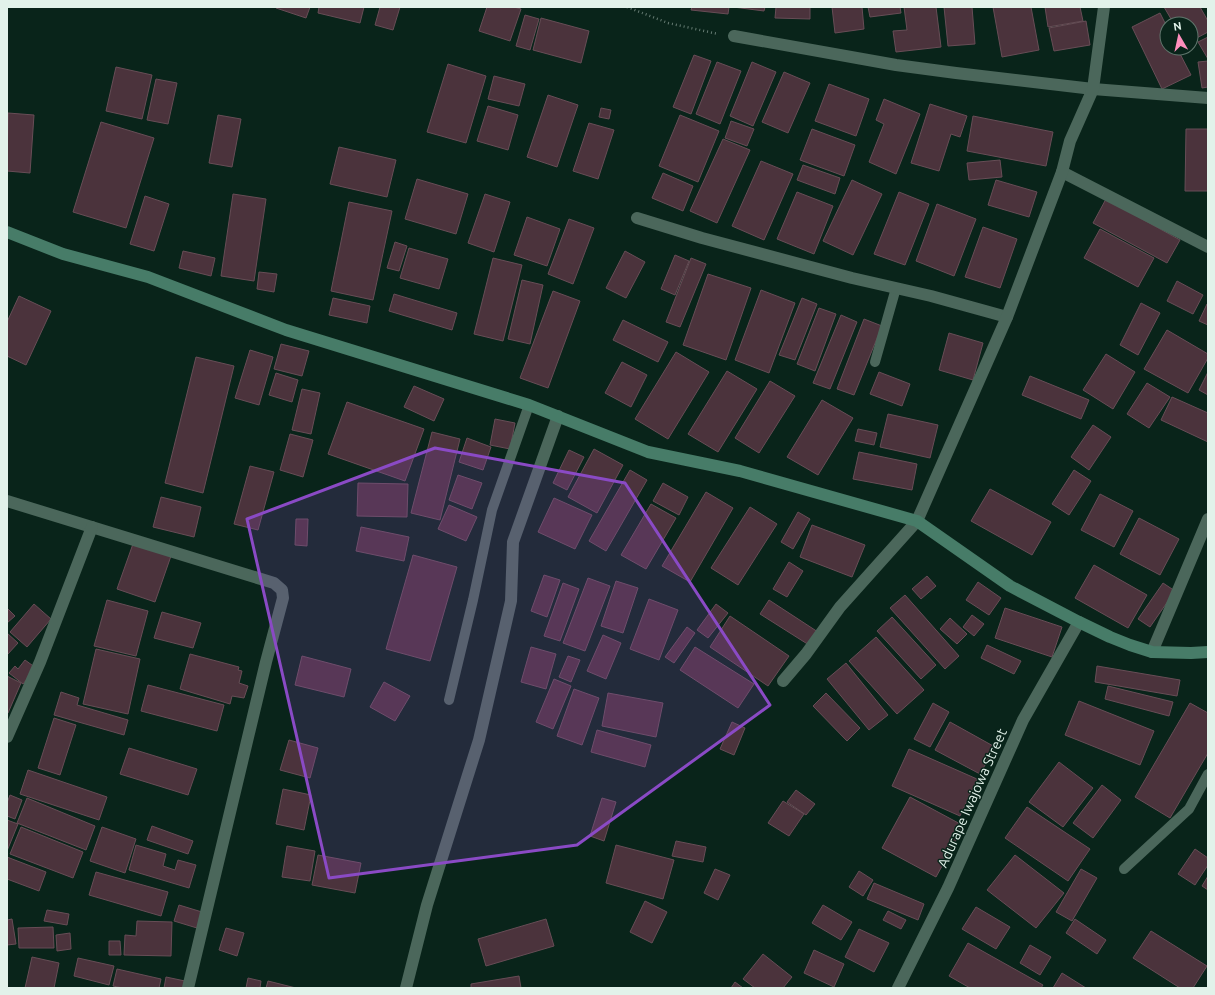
<svg xmlns="http://www.w3.org/2000/svg" width="1215" height="995" viewBox="0 0 1215 995" font-family="Ubuntu,sans-serif">
<style>
.building{fill:#4b333c;stroke:#674d56}
.lines{fill:none;stroke-linecap:round;stroke-linejoin:round}
.path{stroke:#667c73;stroke-width:2.5;stroke-dasharray:1 3;stroke-linecap:butt}
.lane{stroke:#4b675b;stroke-width:10}
.street{stroke:#4b675b;stroke-width:12}
.secondary{stroke:#477c68;stroke-width:12}
.marked{fill:#8a4ac5;fill-opacity:0.2;stroke:#8a4ac5;stroke-width:3;stroke-linejoin:round}
.labels{text-anchor:middle;dominant-baseline:central;stroke-width:3;stroke-linejoin:round;paint-order:stroke}
.street-label{font-size:14px;fill:#e2f2ea;stroke:#09241a}
</style>
<rect width="100%" height="100%" fill="#09241a"/>
<g class="building">
<polygon points="276,7 310,7 306,18 276,8"/>
<polygon points="319,7 364,7 360,23 318,13"/>
<polygon points="380,7 400,7 393,30 375,25"/>
<polygon points="487,7 514,7 521,9 510,41 479,31"/>
<polygon points="692,7 729,7 728,14 691,10"/>
<polygon points="733,7 765,7 764,11"/>
<polygon points="776,7 810,7 810,19 775,18"/>
<polygon points="832,7 862,7 864,29 835,33"/>
<polygon points="868,7 900,7 901,13 870,17"/>
<polygon points="904,7 936,7 941,47 896,52 893,31 907,30"/>
<polygon points="944,7 972,7 975,44 948,46"/>
<polygon points="993,7 1031,7 1039,50 1002,57"/>
<polygon points="1045,7 1080,7 1083,21 1048,27"/>
<polygon points="1164,7 1200,7 1208,21 1208,32 1191,41 1191,24 1174,24"/>
<polygon points="1160,13 1167,27 1167,48 1177,48 1191,75 1162,89 1132,27"/>
<polygon points="525,15 539,19 530,50 516,46"/>
<polygon points="541,18 589,31 581,63 533,50"/>
<polygon points="1086,21 1090,45 1054,51 1049,28"/>
<polygon points="1208,37 1208,59 1198,42"/>
<polygon points="694,55 711,61 691,114 673,107"/>
<polygon points="1208,61 1208,87 1202,88 1198,62"/>
<polygon points="717,62 741,71 720,124 696,114"/>
<polygon points="752,62 776,72 753,126 730,116"/>
<polygon points="448,64 486,76 466,143 427,132"/>
<polygon points="116,67 152,75 142,119 106,111"/>
<polygon points="784,72 810,83 788,133 762,122"/>
<polygon points="494,76 525,84 519,106 488,99"/>
<polygon points="156,79 177,83 168,124 147,120"/>
<polygon points="829,84 869,99 856,136 815,121"/>
<polygon points="548,95 578,105 557,167 527,157"/>
<polygon points="884,99 920,114 896,174 869,162 884,124 876,120"/>
<polygon points="930,104 967,116 960,137 951,134 939,171 911,163"/>
<polygon points="488,106 518,115 508,150 477,141"/>
<polygon points="601,108 611,110 609,119 599,117"/>
<polygon points="8,113 34,115 30,173 7,171"/>
<polygon points="218,115 241,119 232,167 209,163"/>
<polygon points="680,115 719,131 698,182 659,166"/>
<polygon points="973,116 1053,132 1046,166 967,151"/>
<polygon points="731,121 754,129 747,146 725,138"/>
<polygon points="101,122 154,138 126,228 73,212"/>
<polygon points="589,123 614,130 598,179 573,171"/>
<polygon points="812,129 855,145 844,176 800,160"/>
<polygon points="1186,129 1208,129 1208,191 1185,191"/>
<polygon points="723,139 750,150 717,223 690,211"/>
<polygon points="339,147 396,160 387,197 330,184"/>
<polygon points="1000,160 1002,177 969,180 967,163"/>
<polygon points="761,161 793,174 764,240 732,226"/>
<polygon points="803,165 840,178 835,194 797,180"/>
<polygon points="663,173 693,186 683,211 652,198"/>
<polygon points="417,179 468,194 456,234 405,219"/>
<polygon points="852,180 882,194 853,255 823,241"/>
<polygon points="996,180 1037,192 1029,217 988,205"/>
<polygon points="797,192 833,206 814,254 777,239"/>
<polygon points="899,192 929,204 905,265 874,254"/>
<polygon points="233,194 266,199 254,281 221,276"/>
<polygon points="485,194 510,202 494,252 468,243"/>
<polygon points="145,196 169,204 154,251 130,244"/>
<polygon points="1106,199 1180,240 1167,263 1093,223"/>
<polygon points="349,202 392,211 373,300 331,291"/>
<polygon points="937,204 976,219 954,276 916,261"/>
<polygon points="527,217 560,229 547,266 514,255"/>
<polygon points="569,219 594,228 573,284 548,274"/>
<polygon points="983,227 1017,239 1000,288 965,277"/>
<polygon points="1100,229 1154,258 1138,287 1084,258"/>
<polygon points="395,242 407,246 399,271 387,268"/>
<polygon points="409,248 448,259 439,289 400,278"/>
<polygon points="183,251 215,258 211,276 179,268"/>
<polygon points="625,251 645,262 626,298 606,288"/>
<polygon points="675,255 689,261 675,295 661,289"/>
<polygon points="493,258 522,265 503,341 474,334"/>
<polygon points="691,258 706,264 680,327 666,322"/>
<polygon points="259,272 277,274 274,292 257,289"/>
<polygon points="708,274 751,288 726,360 683,345"/>
<polygon points="522,280 543,285 530,344 508,339"/>
<polygon points="1177,281 1203,295 1193,314 1167,301"/>
<polygon points="761,290 795,303 769,373 735,360"/>
<polygon points="553,291 580,301 548,388 520,378"/>
<polygon points="394,294 457,313 452,330 389,311"/>
<polygon points="19,296 51,311 26,365 7,356 7,322"/>
<polygon points="333,298 370,306 367,323 329,315"/>
<polygon points="802,298 817,304 795,360 779,355"/>
<polygon points="1141,303 1160,313 1138,355 1120,345"/>
<polygon points="1207,304 1208,305 1208,325 1199,321"/>
<polygon points="819,308 836,314 815,371 797,364"/>
<polygon points="841,315 857,322 830,389 813,383"/>
<polygon points="864,319 882,326 854,395 837,389"/>
<polygon points="623,320 668,342 658,362 613,340"/>
<polygon points="1167,330 1208,354 1208,358 1188,393 1144,369"/>
<polygon points="949,333 983,343 973,380 939,370"/>
<polygon points="281,344 309,351 302,376 274,369"/>
<polygon points="250,350 273,357 259,405 235,398"/>
<polygon points="676,352 709,372 668,439 635,419"/>
<polygon points="1106,354 1135,372 1113,409 1083,390"/>
<polygon points="196,357 234,366 203,493 165,483"/>
<polygon points="622,362 647,375 631,407 605,393"/>
<polygon points="727,371 757,389 718,452 688,434"/>
<polygon points="879,372 910,384 902,406 870,394"/>
<polygon points="1208,372 1208,395 1199,390"/>
<polygon points="276,373 298,380 292,402 269,395"/>
<polygon points="1030,376 1089,400 1081,419 1022,395"/>
<polygon points="770,381 795,396 759,453 735,438"/>
<polygon points="1147,383 1170,397 1149,428 1127,414"/>
<polygon points="414,386 444,399 434,421 404,407"/>
<polygon points="302,389 320,393 311,434 292,430"/>
<polygon points="1172,397 1208,413 1208,442 1161,420"/>
<polygon points="822,400 853,418 818,475 787,457"/>
<polygon points="347,402 424,429 405,481 328,454"/>
<polygon points="888,414 938,425 930,458 880,447"/>
<polygon points="495,419 515,423 510,449 490,445"/>
<polygon points="1093,425 1111,437 1089,470 1071,457"/>
<polygon points="858,429 877,433 874,445 855,441"/>
<polygon points="432,432 460,439 440,520 411,513"/>
<polygon points="290,434 313,440 303,477 280,470"/>
<polygon points="467,438 491,447 483,470 459,462"/>
<polygon points="594,449 623,465 597,513 568,497"/>
<polygon points="569,450 584,457 567,490 553,483"/>
<polygon points="859,452 917,464 912,490 853,479"/>
<polygon points="250,466 274,472 258,530 234,524"/>
<polygon points="630,470 647,480 606,551 589,541"/>
<polygon points="1074,470 1091,481 1069,515 1052,504"/>
<polygon points="458,475 482,483 472,509 449,500"/>
<polygon points="358,483 408,484 407,517 357,516"/>
<polygon points="663,483 688,497 679,515 653,501"/>
<polygon points="990,489 1051,522 1032,555 971,521"/>
<polygon points="706,492 733,508 690,582 662,566"/>
<polygon points="1100,494 1133,511 1114,547 1081,530"/>
<polygon points="161,497 201,507 194,537 153,527"/>
<polygon points="554,498 592,515 575,549 538,532"/>
<polygon points="651,504 676,518 646,569 621,555"/>
<polygon points="449,505 477,517 466,541 438,529"/>
<polygon points="750,507 777,524 738,585 711,568"/>
<polygon points="798,512 810,519 793,549 781,542"/>
<polygon points="1139,518 1179,539 1160,575 1120,554"/>
<polygon points="296,519 308,519 307,546 295,545"/>
<polygon points="812,525 865,545 852,577 800,557"/>
<polygon points="361,527 409,537 404,561 356,551"/>
<polygon points="134,541 172,553 155,602 117,589"/>
<polygon points="413,555 457,567 430,661 386,649"/>
<polygon points="789,562 803,571 787,597 773,589"/>
<polygon points="1094,565 1147,595 1128,628 1075,598"/>
<polygon points="544,575 560,580 547,617 531,611"/>
<polygon points="927,576 936,586 921,599 912,589"/>
<polygon points="588,578 610,586 585,651 563,643"/>
<polygon points="616,581 638,588 623,633 601,626"/>
<polygon points="978,582 1001,598 989,615 966,600"/>
<polygon points="563,583 579,589 560,641 544,636"/>
<polygon points="1163,583 1175,591 1150,627 1138,619"/>
<polygon points="905,595 959,656 945,669 890,608"/>
<polygon points="649,599 678,610 659,660 630,649"/>
<polygon points="107,600 148,611 136,656 94,646"/>
<polygon points="769,600 818,632 809,645 760,614"/>
<polygon points="34,604 51,619 27,647 10,632"/>
<polygon points="716,604 728,613 708,638 697,630"/>
<polygon points="7,608 15,616 7,623"/>
<polygon points="1005,608 1062,627 1052,657 995,638"/>
<polygon points="162,612 201,623 193,648 154,638"/>
<polygon points="972,615 984,624 974,636 963,627"/>
<polygon points="730,616 789,656 768,686 710,647"/>
<polygon points="892,617 936,665 921,679 877,631"/>
<polygon points="950,618 967,634 957,644 940,629"/>
<polygon points="687,627 695,633 674,663 665,657"/>
<polygon points="7,633 18,643 7,655"/>
<polygon points="603,635 621,643 606,679 587,671"/>
<polygon points="876,637 924,690 897,714 849,661"/>
<polygon points="987,645 1021,661 1014,674 981,658"/>
<polygon points="531,647 556,654 546,689 521,682"/>
<polygon points="695,647 754,684 738,708 680,670"/>
<polygon points="96,649 140,659 128,714 83,704"/>
<polygon points="190,654 239,667 238,670 242,671 239,683 248,686 244,698 232,696 230,704 180,689"/>
<polygon points="302,656 351,669 344,697 295,685"/>
<polygon points="568,656 580,660 571,682 559,677"/>
<polygon points="25,660 36,668 23,684 9,673 15,666 18,669"/>
<polygon points="846,663 888,715 869,730 827,679"/>
<polygon points="1097,666 1180,680 1177,696 1095,682"/>
<polygon points="7,676 21,683 8,713 7,713"/>
<polygon points="554,679 571,686 553,729 536,722"/>
<polygon points="384,682 410,696 395,721 370,707"/>
<polygon points="148,685 224,705 217,731 141,711"/>
<polygon points="1108,686 1173,702 1169,716 1105,699"/>
<polygon points="574,689 599,698 582,745 557,736"/>
<polygon points="61,692 79,698 77,705 128,720 124,735 54,715"/>
<polygon points="608,693 663,703 656,737 602,726"/>
<polygon points="826,693 860,728 847,741 813,706"/>
<polygon points="1079,701 1154,731 1140,765 1065,735"/>
<polygon points="933,703 949,712 930,747 914,739"/>
<polygon points="1190,703 1208,713 1208,753 1170,818 1135,797"/>
<polygon points="54,718 76,725 60,775 38,768"/>
<polygon points="732,722 745,728 734,755 720,749"/>
<polygon points="950,722 995,747 980,774 935,750"/>
<polygon points="597,730 651,745 645,767 591,752"/>
<polygon points="289,740 318,748 310,778 280,770"/>
<polygon points="129,748 197,769 188,795 120,774"/>
<polygon points="909,749 977,779 960,816 892,786"/>
<polygon points="1059,762 1093,788 1063,827 1029,802"/>
<polygon points="28,770 107,797 99,820 20,794"/>
<polygon points="1102,785 1121,800 1093,838 1073,823"/>
<polygon points="283,789 311,795 304,830 276,824"/>
<polygon points="796,790 815,804 806,815 787,802"/>
<polygon points="10,795 22,800 15,819 7,816 7,803"/>
<polygon points="910,797 964,826 936,877 882,848"/>
<polygon points="27,798 95,826 86,850 17,823"/>
<polygon points="602,798 616,802 604,841 590,836"/>
<polygon points="783,801 804,814 789,836 768,823"/>
<polygon points="1027,807 1090,849 1068,881 1005,838"/>
<polygon points="7,820 18,824 7,851"/>
<polygon points="152,826 193,841 188,854 147,840"/>
<polygon points="21,827 83,852 73,878 10,854"/>
<polygon points="102,827 136,839 125,873 90,861"/>
<polygon points="676,841 706,847 703,862 672,856"/>
<polygon points="136,845 166,854 163,866 175,870 178,860 196,865 189,888 129,870"/>
<polygon points="616,845 674,860 663,899 606,883"/>
<polygon points="287,846 315,851 310,881 282,877"/>
<polygon points="1195,849 1208,858 1208,865 1195,885 1178,874"/>
<polygon points="318,855 361,863 355,893 312,885"/>
<polygon points="1015,855 1064,893 1036,928 987,890"/>
<polygon points="7,857 46,872 39,891 7,879"/>
<polygon points="715,869 730,875 718,900 704,893"/>
<polygon points="1081,869 1097,878 1072,921 1056,912"/>
<polygon points="859,871 873,880 863,896 849,887"/>
<polygon points="96,872 168,892 161,916 89,895"/>
<polygon points="1208,876 1208,890 1202,886"/>
<polygon points="874,883 924,904 918,920 867,899"/>
<polygon points="645,901 667,912 652,943 630,932"/>
<polygon points="179,905 202,912 197,928 174,921"/>
<polygon points="823,905 852,922 841,940 812,923"/>
<polygon points="976,907 1010,927 996,949 962,929"/>
<polygon points="47,910 69,914 67,925 44,921"/>
<polygon points="888,911 906,920 901,929 883,920"/>
<polygon points="12,919 16,944 7,945 7,920"/>
<polygon points="546,919 554,946 486,966 478,939"/>
<polygon points="1075,919 1106,940 1097,954 1066,933"/>
<polygon points="137,921 172,922 171,956 124,955 125,935 136,936"/>
<polygon points="53,927 54,948 19,948 18,928"/>
<polygon points="226,928 244,933 237,956 219,950"/>
<polygon points="859,929 889,943 874,972 845,957"/>
<polygon points="1151,931 1207,966 1193,988 1180,988 1133,958"/>
<polygon points="70,933 71,949 57,951 56,935"/>
<polygon points="109,941 120,941 121,955 109,955"/>
<polygon points="968,943 1043,985 1041,988 970,988 949,976"/>
<polygon points="1030,945 1051,957 1040,975 1020,963"/>
<polygon points="814,950 844,964 834,987 804,973"/>
<polygon points="763,954 792,977 783,988 755,988 743,979"/>
<polygon points="32,957 59,963 54,988 25,988"/>
<polygon points="78,958 114,966 109,985 74,976"/>
<polygon points="117,969 161,979 159,988 123,988 113,986"/>
<polygon points="1062,973 1086,988 1053,988"/>
<polygon points="519,976 521,988 471,988 471,984"/>
<polygon points="166,977 185,981 183,988 164,988"/>
<polygon points="248,978 261,981 260,988 246,988"/>
<polygon points="268,981 296,988 266,988"/>
<polygon points="735,982 743,988 731,988"/>
</g>
<g class="lines">
<polyline class="path" points="627,7 668,23 718,34"/>
<g class="lane">
<polyline points="875,362 896,288"/>
<polyline points="449,700 473,600 492,510 529,405"/>
<polyline points="1124,869 1189,809 1208,774"/>
</g>
<g class="street">
<polyline points="734,36 896,65 956,73 1093,89 1208,98"/>
<polyline points="1062,172 1208,247"/>
<polyline points="637,218 702,238 852,278 931,296 1007,317"/>
<polyline points="7,501 274,583 282,590 283,598 266,662 188,988"/>
<polyline points="1152,652 1208,519"/>
<polyline points="783,681 806,654 840,607 917,521 1007,317 1062,172 1070,141 1093,89 1104,7"/>
<polyline points="7,737 40,662 92,527"/>
<polyline points="406,988 427,905 479,740 511,601 513,542 558,416"/>
<polyline points="898,988 948,888 1023,720 1079,622"/>
</g>
<polyline class="secondary" points="7,232 63,254 148,277 286,330 529,405 648,452 740,471 917,521 1010,586 1079,622 1110,637 1130,645 1152,652 1191,653 1208,652"/>
</g>
<path class="marked" d="M435,448l190,35 145,222 -193,140 -248,33 -82,-359z"/>
<g class="labels">
<g class="street-label">
<text transform="translate(972 798) rotate(-66)">Adurape Iwajowa Street</text>
</g>
</g>
<rect width="1215" height="995" fill="none" stroke="#e2f2ea" stroke-width="16"/>
<g transform="translate(1179 36) rotate(351)"><circle r="19" fill="#09241a" stroke="#60766d"/>
<path d="M0-3L7 15L0 10L-7 15Z" fill="#fe8ebc"/>
<text y="-6" font-size="11" font-weight="bold" text-anchor="middle" fill="#e2f2ea">N</text>
</g>
</svg>
